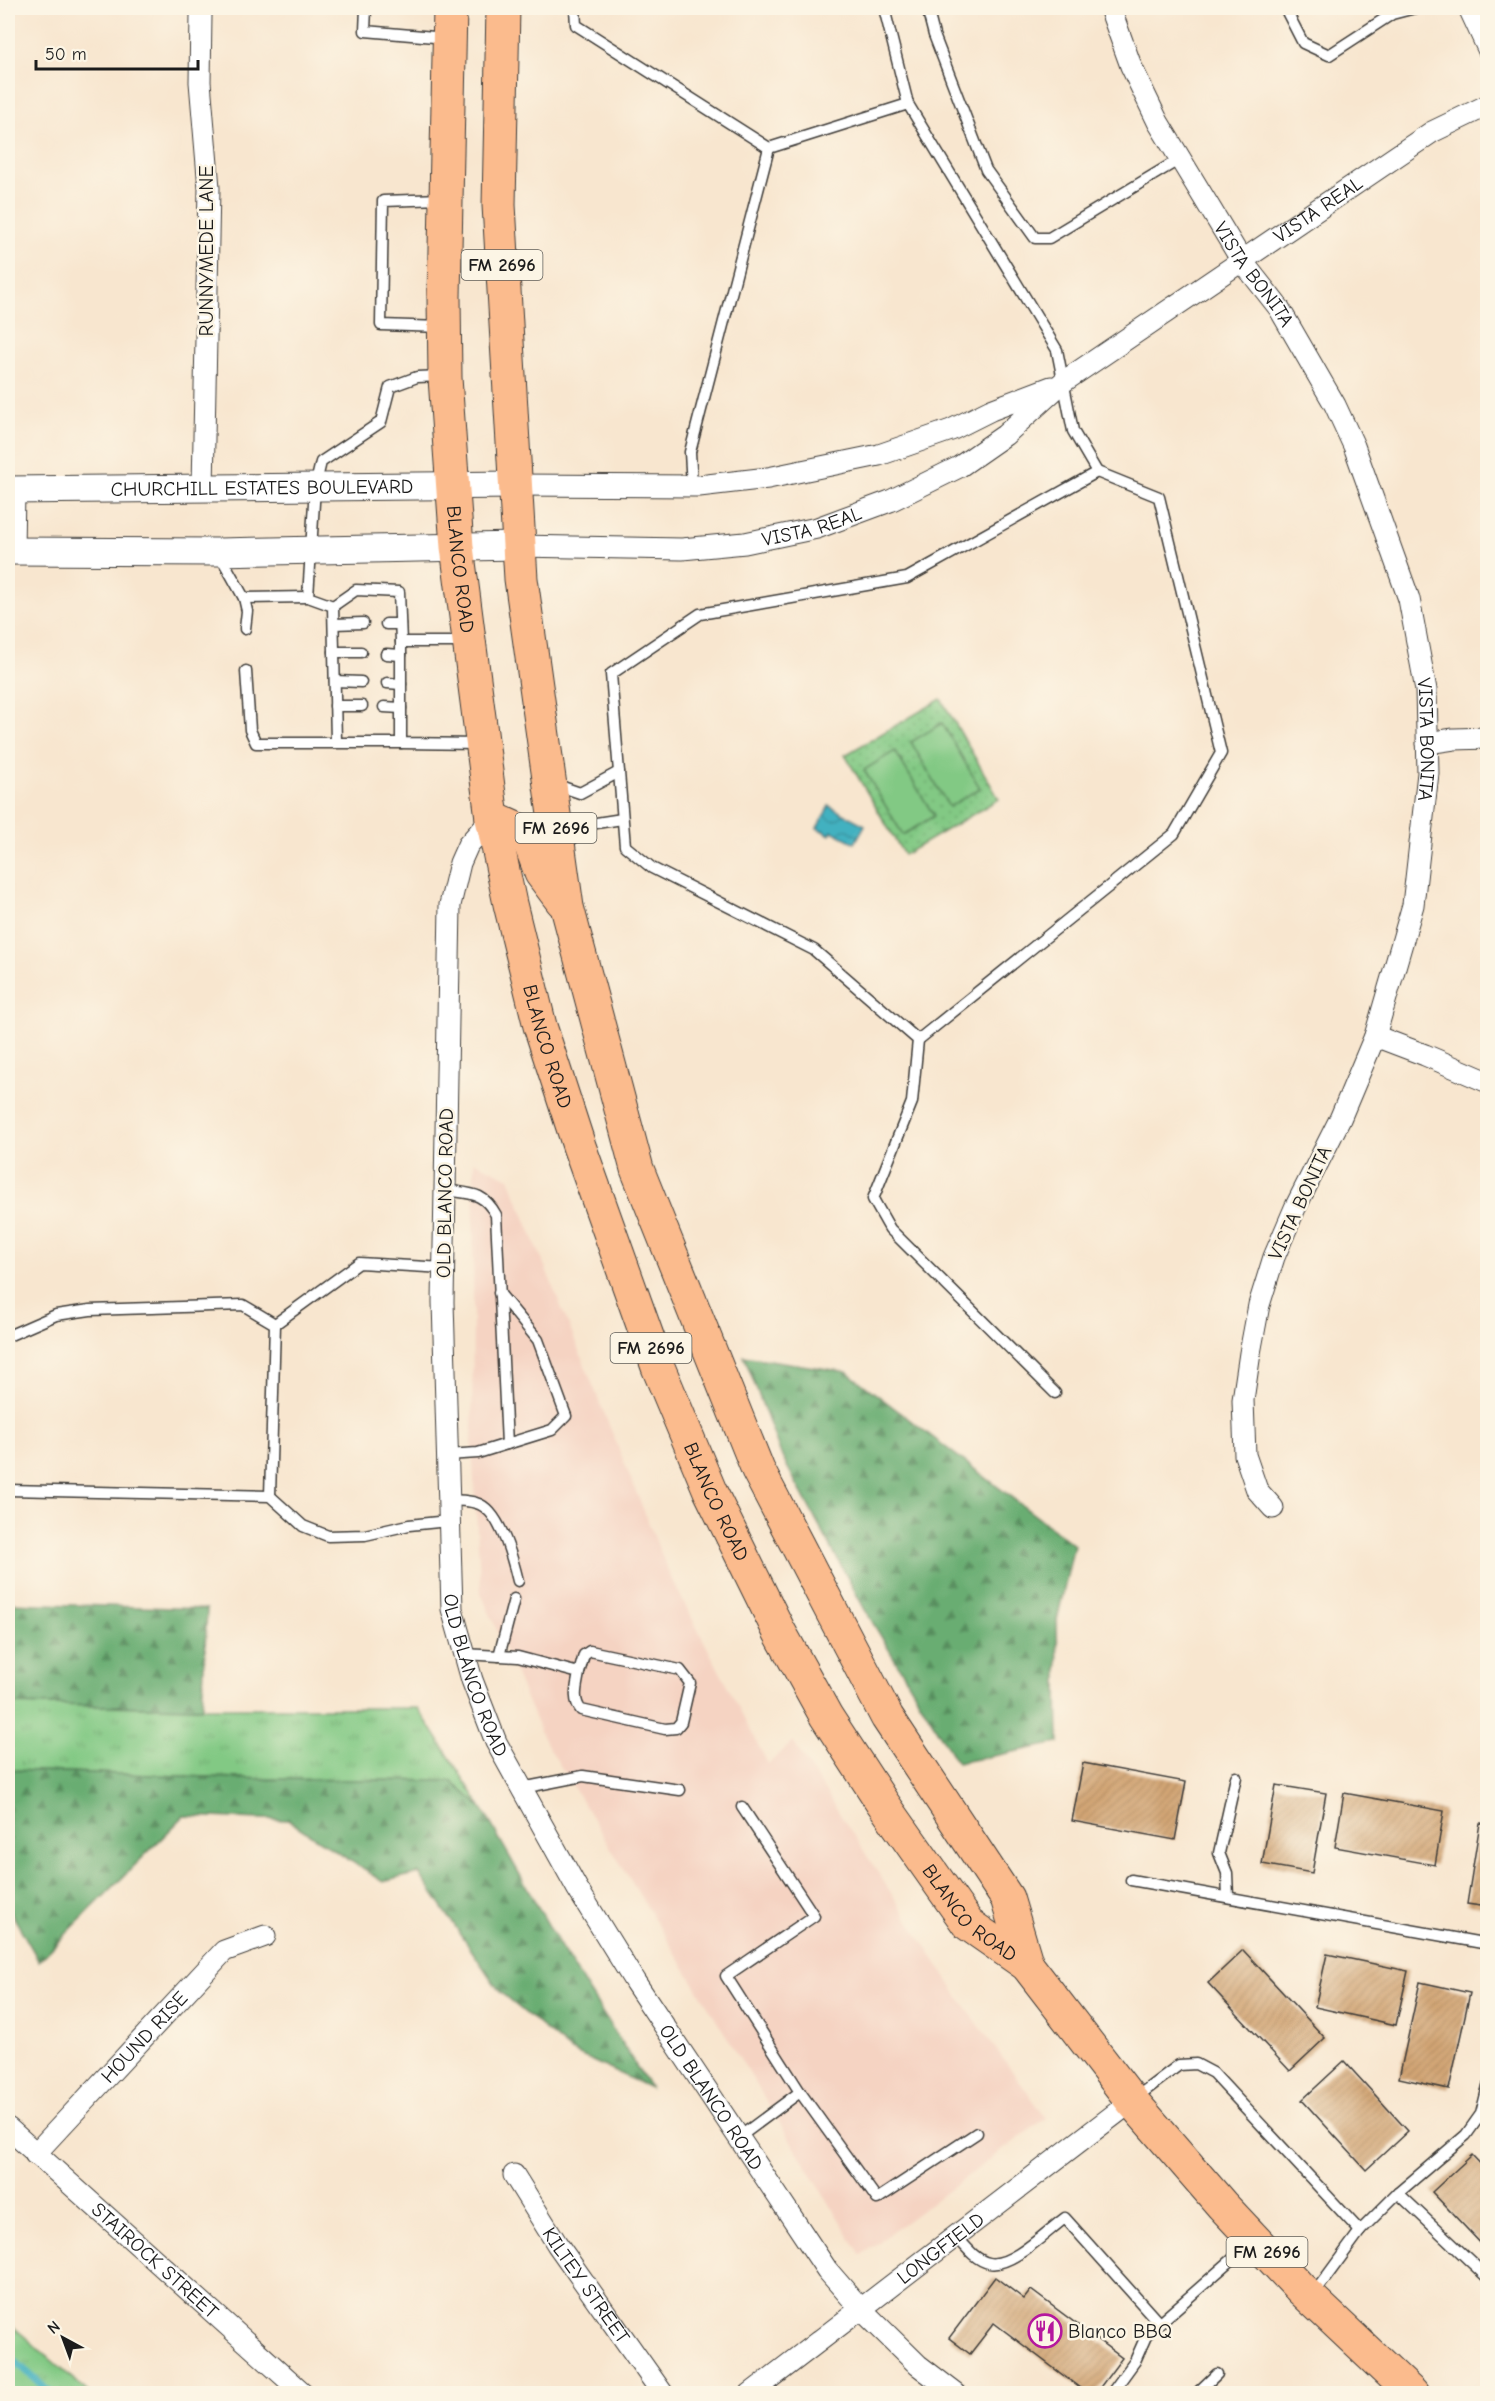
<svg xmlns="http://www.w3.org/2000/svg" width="1495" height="2401" viewBox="0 0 1495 2401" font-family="'Comic Neue',sans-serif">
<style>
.built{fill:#f5d3c2}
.grass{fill:url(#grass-tufts);stroke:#4f7250;stroke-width:1.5}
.forest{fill:url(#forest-firs);stroke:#426447;stroke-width:1.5}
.park{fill:url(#park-dots);stroke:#4f7250;stroke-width:1.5}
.pitch{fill:#82c984;stroke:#4f7250;stroke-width:1.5}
.water{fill:url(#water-waves);stroke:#30666e;stroke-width:1.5}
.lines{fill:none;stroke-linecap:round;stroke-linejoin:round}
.stream{stroke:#43b1c0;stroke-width:7}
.building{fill:url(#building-hatch)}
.service-casing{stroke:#3d3a37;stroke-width:13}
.minor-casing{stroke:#3d3a37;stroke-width:23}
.tertiary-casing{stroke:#3d3a37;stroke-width:29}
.primary-casing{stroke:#3d3a37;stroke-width:35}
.service{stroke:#fff;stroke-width:10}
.minor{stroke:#fff;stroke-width:21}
.tertiary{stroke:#fff;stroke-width:27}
.primary{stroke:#fbbb8d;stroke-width:33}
.labels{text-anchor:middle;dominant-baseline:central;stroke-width:5;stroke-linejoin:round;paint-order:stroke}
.shield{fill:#fcf5e5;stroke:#5f5d58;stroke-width:1.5}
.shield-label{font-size:18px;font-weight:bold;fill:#1c1c1c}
.street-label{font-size:20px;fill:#1c1c1c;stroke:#fcf5e5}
.poi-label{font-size:20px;fill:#1c1c1c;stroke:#fcf5e5;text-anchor:start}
</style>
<defs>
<pattern id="grass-tufts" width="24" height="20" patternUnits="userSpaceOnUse" patternTransform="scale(1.5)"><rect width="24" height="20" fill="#82c984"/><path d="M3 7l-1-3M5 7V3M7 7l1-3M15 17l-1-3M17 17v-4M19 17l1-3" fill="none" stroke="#70ac71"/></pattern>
<pattern id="forest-firs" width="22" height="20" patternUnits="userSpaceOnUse" patternTransform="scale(1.5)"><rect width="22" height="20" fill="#69ad72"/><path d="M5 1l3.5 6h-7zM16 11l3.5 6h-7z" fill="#568c5d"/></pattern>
<pattern id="park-dots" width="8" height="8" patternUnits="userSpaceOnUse" patternTransform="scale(1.5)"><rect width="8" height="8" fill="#82c984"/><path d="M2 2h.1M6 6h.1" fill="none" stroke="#70ac71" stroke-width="1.8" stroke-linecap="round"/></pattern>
<pattern id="water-waves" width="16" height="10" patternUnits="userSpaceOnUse" patternTransform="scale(1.5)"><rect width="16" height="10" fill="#43b1c0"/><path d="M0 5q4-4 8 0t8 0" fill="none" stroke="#378f9b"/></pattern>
<pattern id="building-hatch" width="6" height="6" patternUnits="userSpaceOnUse" patternTransform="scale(1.5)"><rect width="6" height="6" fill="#d2a574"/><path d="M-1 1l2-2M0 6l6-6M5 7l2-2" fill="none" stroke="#b48d64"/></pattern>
</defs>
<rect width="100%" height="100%" fill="#fcf5e5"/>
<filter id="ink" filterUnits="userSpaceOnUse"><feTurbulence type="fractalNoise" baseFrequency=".0167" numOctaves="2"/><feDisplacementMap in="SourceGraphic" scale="12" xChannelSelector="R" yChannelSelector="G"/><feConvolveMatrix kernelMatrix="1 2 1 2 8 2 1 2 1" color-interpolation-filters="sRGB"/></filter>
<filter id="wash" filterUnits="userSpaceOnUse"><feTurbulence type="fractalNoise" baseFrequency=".008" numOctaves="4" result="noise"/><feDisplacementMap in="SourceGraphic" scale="24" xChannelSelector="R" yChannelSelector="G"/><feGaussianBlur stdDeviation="1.35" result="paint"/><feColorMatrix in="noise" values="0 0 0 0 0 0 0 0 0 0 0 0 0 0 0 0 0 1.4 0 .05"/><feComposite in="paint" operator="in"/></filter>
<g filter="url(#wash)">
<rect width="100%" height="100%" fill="#f8e6cf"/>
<polygon class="built" points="474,1161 509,1178 671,1578 768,1764 793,1742 962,2002 1046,2118 861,2255 542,1736 481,1593 472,1448"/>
<g class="grass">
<polygon points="8,1704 202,1708 418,1708 482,1808 451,1781 264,1779 8,1770"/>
<polygon points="8,2322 89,2393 8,2393"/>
</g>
<g class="forest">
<polygon points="744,1356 847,1372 1074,1545 1057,1620 1059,1743 957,1763 865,1610 782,1457"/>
<polygon points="8,1603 207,1609 202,1708 8,1704"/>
<polygon points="8,1770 264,1779 451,1781 482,1808 562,1949 650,2088 571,2051 500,1992 419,1873 383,1882 288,1820 184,1816 39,1961 8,1907"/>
</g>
<polygon class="park" points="941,699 999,799 904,855 845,755"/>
<g class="pitch">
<polygon points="942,723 980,788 949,807 911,742"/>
<polygon points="895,751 934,816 903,835 864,770"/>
</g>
<polygon class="water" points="829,806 865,825 855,843 832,831 830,835 817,828"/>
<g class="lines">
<polyline class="stream" points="8,2355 52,2394"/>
</g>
<g id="blocks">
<g class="building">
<polygon points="1083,1763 1186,1782 1175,1840 1072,1821"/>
<polygon points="1276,1785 1326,1793 1312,1873 1262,1864"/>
<polygon points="1344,1793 1444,1811 1435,1865 1335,1847"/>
<polygon points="1480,1823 1488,1824 1488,1907 1467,1904"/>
<polygon points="1243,1950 1325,2038 1290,2071 1208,1983"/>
<polygon points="1327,1954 1408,1971 1396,2025 1315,2007"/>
<polygon points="1420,1982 1470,1993 1449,2089 1399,2078"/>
<polygon points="1344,2061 1408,2131 1366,2170 1302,2100"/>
<polygon points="1472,2155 1488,2172 1488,2251 1432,2192"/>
<polygon points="995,2277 1024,2299 1031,2290 1122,2358 1095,2394 1088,2394 994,2323 970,2354 949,2338"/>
</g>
</g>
</g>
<g filter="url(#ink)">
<use href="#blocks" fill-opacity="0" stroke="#3d3a37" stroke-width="1.5"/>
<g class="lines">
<g class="service-casing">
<g id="service">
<polyline points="366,8 365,31 446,38"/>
<polyline points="575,8 576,25 769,148"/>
<polyline points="884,8 908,104"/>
<polyline points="927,8 934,35 986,170 1035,238 1049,238 1180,159"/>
<polyline points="1285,8 1303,43 1329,55 1392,14 1415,8"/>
<polyline points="441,327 381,325 383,201 442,199"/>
<polyline points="692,486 690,452 769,148 908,104 1057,350 1073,431 1097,472 907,578 700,614 611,674 625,846 652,868 814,950 918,1040 912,1102 873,1199 890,1229 1055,1393"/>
<polyline points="220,555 244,598 308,597"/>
<polyline points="244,598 247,611 245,629"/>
<polyline points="333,606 356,590 399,592 401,642"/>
<polyline points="334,624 363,623"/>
<polyline points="386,624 400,624"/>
<polyline points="465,642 401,642 401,743 479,744"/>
<polyline points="334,652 361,652"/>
<polyline points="386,654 401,655"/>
<polyline points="246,671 250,730 256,743 401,743"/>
<polyline points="335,681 361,682"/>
<polyline points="387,683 401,684"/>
<polyline points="335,706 362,706"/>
<polyline points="384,707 401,708"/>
<polyline points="336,741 333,606 308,597 315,487 321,462 381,422 390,387 417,377 443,376"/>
<polyline points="554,784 580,793 619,772"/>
<polyline points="564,846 590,824 622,819"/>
<polyline points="918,1040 1174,834 1221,753 1159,497 1097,472"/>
<path d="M445,1190c25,4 38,1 51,25l11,229"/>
<polyline points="275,1324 359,1263 444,1268"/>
<polyline points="8,1336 56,1315 90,1310 243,1305 275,1324 270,1496"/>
<polyline points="447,1455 478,1453 552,1430 566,1416 538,1340 499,1293"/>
<polyline points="8,1490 270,1496 303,1526 328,1536 365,1535 409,1525 448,1521"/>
<path d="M448,1500c9,1 19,0 28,3 24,6 37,57 42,78"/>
<path d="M464,1654l54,3 61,16 5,-18 6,-4 90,19 10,13 -9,39 -5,6 -11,1 -84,-19c-9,-11 -4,-24 -2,-37"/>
<polyline points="499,1656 514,1599"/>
<polyline points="522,1788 583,1776 680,1790"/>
<polyline points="1131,1880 1488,1944"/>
<polyline points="1228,1897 1227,1873 1219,1853 1236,1777"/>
<polyline points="800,2092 877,2199 977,2133"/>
<polyline points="1134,2099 1179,2065 1196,2064 1213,2073 1360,2231"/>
<polyline points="738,2138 800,2092 726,1976 814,1916 742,1807"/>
<polyline points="1398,2193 1488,2278"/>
<path d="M956,2236c9,10 19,24 33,27 22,5 58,-32 76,-45l94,105"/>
<polyline points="1313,2295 1360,2231 1398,2193 1466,2135 1481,2114 1488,2086"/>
<polyline points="1111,2394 1135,2361 1147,2334 1252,2242"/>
<polyline points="1196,2394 1217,2374"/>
</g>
</g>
<g class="minor-casing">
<g id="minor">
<path id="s1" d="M1110,8l21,58 27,56 84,139 37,47 56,97 19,41 55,153 17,91 2,83 -15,132 -38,131 -35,83 -45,89 -21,49 -15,48 -9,48 -7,47 2,55 12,35 16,18"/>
<polyline points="1469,8 1488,49"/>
<polyline points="201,15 200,82 209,188 203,488"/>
<polyline points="514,485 699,486 768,478 879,455 951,430 991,410 1051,387"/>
<path id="s2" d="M518,546l164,3 63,-6 72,-15 73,-27 69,-34 46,-32 58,-53 369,-250 56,-27"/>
<polyline points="13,551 14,490"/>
<polyline points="1427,743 1454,739 1488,738"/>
<path id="s3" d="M492,818l-24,27 -8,18 -10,42 -7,397 9,307 20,71 24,62 81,146 58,94 192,288 33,38 58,57 38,29"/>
<polyline points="1375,1036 1425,1055 1488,1082"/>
<path id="s4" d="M8,2128l296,266"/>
<path id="s5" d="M35,2154l189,-203 41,-15"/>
<path id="s6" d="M514,2175l43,69 106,150"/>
<path id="s7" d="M750,2394l382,-293"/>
</g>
</g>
<g class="tertiary-casing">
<g id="tertiary">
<path id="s8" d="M8,490l506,-5"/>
<polyline points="8,551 219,552 518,546"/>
</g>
</g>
<g class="primary-casing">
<g id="primary">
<path id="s9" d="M450,8l-6,289 1,81 12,169 35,271 18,86 30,122 39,120 79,221 52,124 69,140 47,85 56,86 86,122 59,41 105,136 90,104 79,84 111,105"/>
<polyline points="503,8 499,205 521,579 567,907 637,1169 758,1470 887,1717 1007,1898 1027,1965"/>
<polyline points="492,818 519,830 530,843 541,873 562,901"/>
</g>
</g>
<use href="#service" class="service"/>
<use href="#minor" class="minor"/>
<use href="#tertiary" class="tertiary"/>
<use href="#primary" class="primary"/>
</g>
</g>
<defs>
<g id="restaurant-ring" transform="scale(1.725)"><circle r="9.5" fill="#fcf5e5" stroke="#b5179e" stroke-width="1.5"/><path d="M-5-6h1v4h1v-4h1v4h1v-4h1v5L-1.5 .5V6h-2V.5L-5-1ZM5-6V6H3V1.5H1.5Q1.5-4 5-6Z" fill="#b5179e"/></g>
</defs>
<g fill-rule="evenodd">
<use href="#restaurant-ring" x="1045" y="2331"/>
</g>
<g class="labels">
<g class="shield">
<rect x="461.5" y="250" width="81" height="30" rx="4.5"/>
<rect x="515.5" y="813" width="81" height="30" rx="4.5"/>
<rect x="610.5" y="1333" width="81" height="30" rx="4.5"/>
<rect x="1226.5" y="2237" width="81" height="30" rx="4.5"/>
</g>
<g class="shield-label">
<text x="502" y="265">FM 2696</text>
<text x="556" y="828">FM 2696</text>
<text x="651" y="1348">FM 2696</text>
<text x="1267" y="2252">FM 2696</text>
</g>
<g class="street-label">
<text stroke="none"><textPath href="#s2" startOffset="898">VISTA REAL</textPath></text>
<text transform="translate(206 251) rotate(-90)">RUNNYMEDE LANE</text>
<text stroke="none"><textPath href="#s1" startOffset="304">VISTA BONITA</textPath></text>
<text stroke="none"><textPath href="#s8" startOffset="254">CHURCHILL ESTATES BOULEVARD</textPath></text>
<text stroke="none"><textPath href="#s2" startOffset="296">VISTA REAL</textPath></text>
<text stroke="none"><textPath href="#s9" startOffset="562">BLANCO ROAD</textPath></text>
<text stroke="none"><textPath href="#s1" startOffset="808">VISTA BONITA</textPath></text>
<text stroke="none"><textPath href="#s9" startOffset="1048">BLANCO ROAD</textPath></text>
<text transform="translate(445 1193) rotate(-89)">OLD BLANCO ROAD</text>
<text transform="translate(1300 1203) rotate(-65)">VISTA BONITA</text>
<text stroke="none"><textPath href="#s9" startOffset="1534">BLANCO ROAD</textPath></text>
<text stroke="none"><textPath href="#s3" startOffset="873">OLD BLANCO ROAD</textPath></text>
<text stroke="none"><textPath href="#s9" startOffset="2020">BLANCO ROAD</textPath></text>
<text stroke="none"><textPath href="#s5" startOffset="160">HOUND RISE</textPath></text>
<text stroke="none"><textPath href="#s3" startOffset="1359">OLD BLANCO ROAD</textPath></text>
<text stroke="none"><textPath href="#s7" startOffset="240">LONGFIELD</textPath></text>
<text stroke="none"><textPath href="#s4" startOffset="198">STAIROCK STREET</textPath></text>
<text stroke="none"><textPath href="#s6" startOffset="132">KILTEY STREET</textPath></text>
</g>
<g class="poi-label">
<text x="1068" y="2331">Blanco BBQ</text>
</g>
</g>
<rect width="1495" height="2401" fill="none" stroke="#fcf5e5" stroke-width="30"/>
<g transform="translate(63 2338) rotate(319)" stroke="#fcf5e5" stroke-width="4.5" paint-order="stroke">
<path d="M0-4.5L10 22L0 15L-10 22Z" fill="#1c1c1c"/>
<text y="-9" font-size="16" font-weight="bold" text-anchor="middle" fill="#1c1c1c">N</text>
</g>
<path d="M36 60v9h162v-9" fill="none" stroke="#1c1c1c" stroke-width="3"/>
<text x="45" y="60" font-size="18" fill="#1c1c1c" stroke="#fcf5e5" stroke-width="4.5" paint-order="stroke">50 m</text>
</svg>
